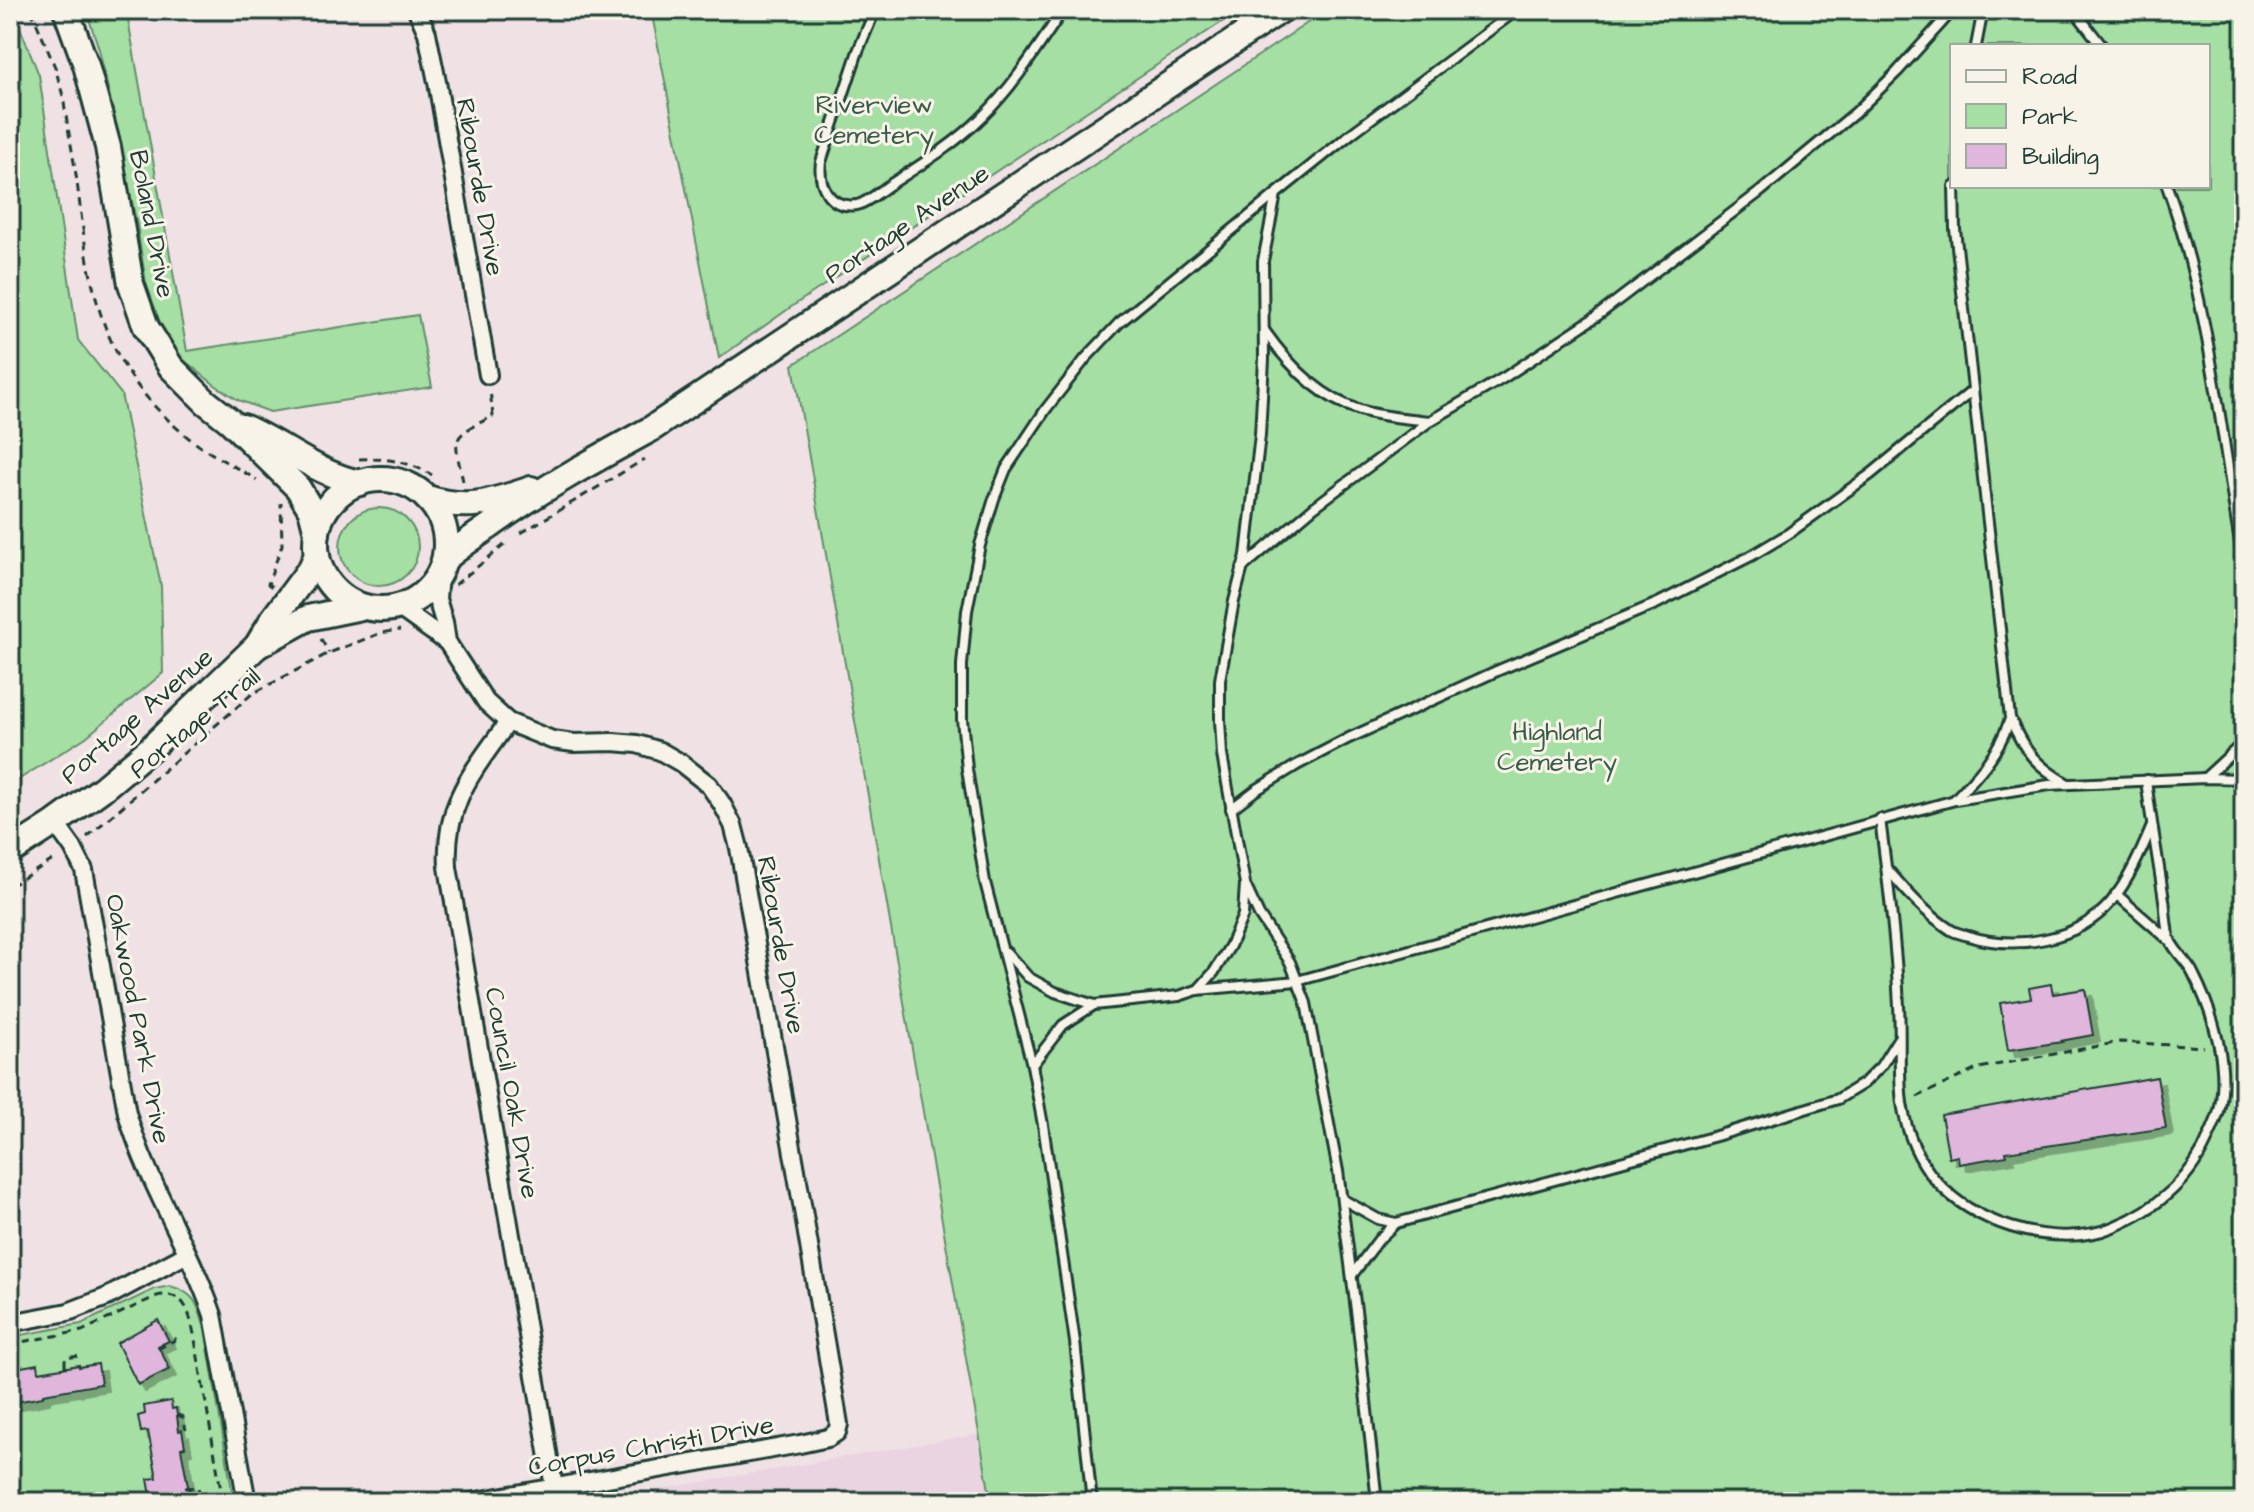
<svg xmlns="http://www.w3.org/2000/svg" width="2254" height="1512" viewBox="0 0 2254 1512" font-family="'Architects Daughter',sans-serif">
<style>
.built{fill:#ebd4e2}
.green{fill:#a5dfa4;stroke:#628e6c;stroke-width:2;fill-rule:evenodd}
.building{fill:#e0b6dc;stroke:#1f3d34;stroke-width:2;filter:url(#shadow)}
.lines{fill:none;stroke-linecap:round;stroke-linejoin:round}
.lane-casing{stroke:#1f3d34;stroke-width:14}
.street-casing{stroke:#1f3d34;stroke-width:22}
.secondary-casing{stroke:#1f3d34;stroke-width:30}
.path{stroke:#1f3d34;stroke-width:3;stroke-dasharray:8 6;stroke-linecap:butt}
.lane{stroke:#f7f3e8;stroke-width:8}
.street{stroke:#f7f3e8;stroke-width:16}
.secondary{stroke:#f7f3e8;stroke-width:24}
.labels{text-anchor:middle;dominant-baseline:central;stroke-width:6;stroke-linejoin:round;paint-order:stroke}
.park-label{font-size:26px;fill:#3a5d4a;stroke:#f7f3e8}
.street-label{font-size:26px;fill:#1f3d34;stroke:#f7f3e8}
</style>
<defs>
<filter id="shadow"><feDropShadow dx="7" dy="7" stdDeviation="0" flood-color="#0004"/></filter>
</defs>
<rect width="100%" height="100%" fill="#f0e1e4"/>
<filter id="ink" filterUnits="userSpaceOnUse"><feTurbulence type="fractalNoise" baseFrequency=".0125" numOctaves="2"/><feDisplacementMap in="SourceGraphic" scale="16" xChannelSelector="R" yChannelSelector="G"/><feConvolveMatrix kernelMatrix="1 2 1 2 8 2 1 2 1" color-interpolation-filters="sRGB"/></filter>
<g filter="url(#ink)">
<polygon class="built" points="978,1434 991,1502 586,1502 863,1454"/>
<g class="green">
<polygon points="10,10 13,10 39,75 78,340 121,394 161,586 163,673 86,737 10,785"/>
<polygon points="86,10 125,10 127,14 187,351 418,315 432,387 270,412 238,400 215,385 175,353 159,320 146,283 137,226 116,124 99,49"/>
<polygon points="651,10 1240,10 794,305 719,358"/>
<path d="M1327,10h917v1492h-1253l-198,-1137zM1952,46h256v140h-256z"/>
<circle cx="379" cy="547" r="39"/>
<path d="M170,1286c26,7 28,19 35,43l29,173h-224v-165l71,-13 74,-35z"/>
</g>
<g class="building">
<polygon points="2051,984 2053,994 2085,989 2093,1035 2061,1041 2062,1042 2008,1050 2000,1003 2031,998 2029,988"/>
<polygon points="2157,1077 2166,1128 2006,1152 2007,1156 1959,1164 1958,1156 1949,1158 1941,1115"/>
<polygon points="158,1320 169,1341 158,1346 170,1369 138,1385 117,1343"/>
<polygon points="38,1364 39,1372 79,1365 79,1367 98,1364 101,1384 43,1394 43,1397 10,1403 10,1369"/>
<polygon points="171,1401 172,1409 176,1408 179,1431 182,1430 185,1447 181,1448 191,1502 152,1502 148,1479 157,1478 148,1431 141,1432 138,1416 145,1414 144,1406"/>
</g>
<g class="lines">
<g class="lane-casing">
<g id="lane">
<path d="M875,10l-17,41 -37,111c-3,23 8,47 36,43 10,-2 22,-13 31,-19 32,-21 66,-41 94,-69 32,-31 56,-70 81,-107"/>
<polyline points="2074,10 2102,46"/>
<polyline points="1976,46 1983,10"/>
<path d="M1954,186l1,43 55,489c13,32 27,49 58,66"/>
<path d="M2167,186c44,122 54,253 77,380"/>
<path d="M1264,330c23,33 56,68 96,80 22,7 46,8 69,11"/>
<polyline points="1242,568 1314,507 1430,421 1505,377 1597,316 1761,191 1855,113 1897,72 1953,10"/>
<polyline points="2205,778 2244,742"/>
<path d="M1955,799c25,-26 43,-45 55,-80"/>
<polyline points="1231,809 1256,790 1297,765 1349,738 1499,670 1658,603 1751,556 1788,534 1871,474 1972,391"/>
<path d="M1880,819c8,62 16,125 19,187 2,33 -1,65 3,97 10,65 48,105 109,124 31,10 72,13 102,0 44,-18 79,-48 97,-93 3,-7 7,-15 9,-23 11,-46 -6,-99 -27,-140 -6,-10 -16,-19 -21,-29 -6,-12 -5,-30 -7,-42 -6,-40 -13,-80 -18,-120"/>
<path d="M1888,870c19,22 38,44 63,60 5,3 11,4 17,6 47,14 109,6 143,-34 18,-22 30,-50 41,-76"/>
<polyline points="1246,887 1259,915 1290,962 1306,1003 1338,1171 1357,1318 1377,1502"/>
<polyline points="2116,894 2170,941"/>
<polyline points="1006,952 1028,977 1055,992 1094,1005 1179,996 1197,990 1297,981 1955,800 2049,785 2205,778 2244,779"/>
<polyline points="1198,990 1214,972 1230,946 1243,915 1245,884 1222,755 1220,720 1220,680 1234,601 1246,555 1260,435 1264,359 1263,261 1276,194 1352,133 1517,10"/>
<polyline points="1032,1065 1063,1025 1094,1005"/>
<polyline points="1342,1199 1378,1219 1396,1223"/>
<polyline points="1352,1275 1380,1238 1396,1223 1716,1136 1838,1099 1864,1083 1881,1066 1898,1039"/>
<polyline points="1092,1502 1075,1342 1043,1125 1032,1065 985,882 967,769 962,719 962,665 967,611 980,545 994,499 1006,469 1046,409 1086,358 1119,323 1276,194"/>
</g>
</g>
<g class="street-casing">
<g id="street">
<polyline points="417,10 427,33 437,82 488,375"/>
<polyline points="439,575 437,599 444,622 447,642 486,702 508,722 552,740 574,743 613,742 637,744 660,751 681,763 709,785 722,804 733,825 739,848 802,1204 839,1424 837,1432 828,1438 800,1444 471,1502"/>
<polyline points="398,607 447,642"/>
<path d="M508,722c-35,50 -64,80 -60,145l106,620"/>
<path d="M55,823l18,25 11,22 43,243c21,72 62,132 86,202l34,187"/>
<polyline points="10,1323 68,1312 107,1297 187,1254"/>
</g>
</g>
<g class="secondary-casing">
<g id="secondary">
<polyline points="66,10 86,65 108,147 131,284 146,327 171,367 206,402 230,421 298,488 311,510 317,533"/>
<path d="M243,427c40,17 73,47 117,56"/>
<circle cx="381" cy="544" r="65"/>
<path d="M427,498c41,13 65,4 104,-9"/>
<path d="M445,559c14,-12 29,-22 45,-33 51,-37 106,-67 161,-97l630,-419"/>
<polyline points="257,646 308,618 361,607"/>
<polyline points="10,852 55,823 102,789 151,748 257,646 273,619 311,568 317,555"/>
</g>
</g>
<g class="path">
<path d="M31,10l24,57 8,29c4,29 10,57 14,86 13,105 20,179 107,252 21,18 49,31 73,46"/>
<polyline points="1302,18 1313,10"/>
<path d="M359,459c28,-1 49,2 73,16"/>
<path d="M463,481c-10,-46 -13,-43 30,-65l-3,-26"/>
<polyline points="521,533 645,459"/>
<polyline points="455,585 508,542"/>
<polyline points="272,587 268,584 282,545 281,503"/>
<polyline points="321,639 329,653"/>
<polyline points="87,837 252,694 329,653 381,633 400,630"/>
<polyline points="10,886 58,857"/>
<polyline points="1917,1097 1979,1068 2120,1042 2204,1047"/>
<path d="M10,1344l72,-13 75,-35c28,-6 32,16 37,38l29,168"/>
<polyline points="158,1349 175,1340 175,1334"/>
<polyline points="65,1367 65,1358 80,1356"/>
<polyline points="16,1376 17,1368 21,1364"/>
<polyline points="177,1415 183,1417 186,1430"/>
<polyline points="185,1488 198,1487 201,1502"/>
</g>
<use href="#lane" class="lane"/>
<use href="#street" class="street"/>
<use href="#secondary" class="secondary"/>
</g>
</g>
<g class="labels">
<g class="park-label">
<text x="874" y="105">Riverview<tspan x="874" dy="30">Cemetery</tspan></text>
<text x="1557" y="732">Highland<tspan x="1557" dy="30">Cemetery</tspan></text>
</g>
<g class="street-label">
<text transform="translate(480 187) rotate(80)">Ribourde Drive</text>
<text transform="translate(152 224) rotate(79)">Boland Drive</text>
<text transform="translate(907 224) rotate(-34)">Portage Avenue</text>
<text transform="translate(137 716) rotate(-41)">Portage Avenue</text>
<text transform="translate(195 723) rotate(-39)">Portage Trail</text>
<text transform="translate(781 945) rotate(80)">Ribourde Drive</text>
<text transform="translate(138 1019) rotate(79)">Oakwood Park Drive</text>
<text transform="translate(512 1093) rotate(80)">Council Oak Drive</text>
<text transform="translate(651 1446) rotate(-10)">Corpus Christi Drive</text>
</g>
</g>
<rect width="2254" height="1512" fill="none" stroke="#f7f3e8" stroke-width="40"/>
<rect x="20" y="20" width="2214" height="1472" fill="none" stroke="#1f3d34" stroke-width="3" filter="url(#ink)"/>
<rect x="1950" y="44" width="260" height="144" fill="#f7f3e8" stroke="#a1aaa0" stroke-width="2"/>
<rect x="1966" y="70" width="40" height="12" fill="#f7f3e8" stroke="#a1aaa0" stroke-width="2"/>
<text x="2022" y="84" font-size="24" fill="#1f3d34">Road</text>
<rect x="1966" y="104" width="40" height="24" fill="#a5dfa4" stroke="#a1aaa0" stroke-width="2"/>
<text x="2022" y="124" font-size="24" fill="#1f3d34">Park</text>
<rect x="1966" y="144" width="40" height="24" fill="#e0b6dc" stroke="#a1aaa0" stroke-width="2"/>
<text x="2022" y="164" font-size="24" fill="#1f3d34">Building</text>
</svg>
